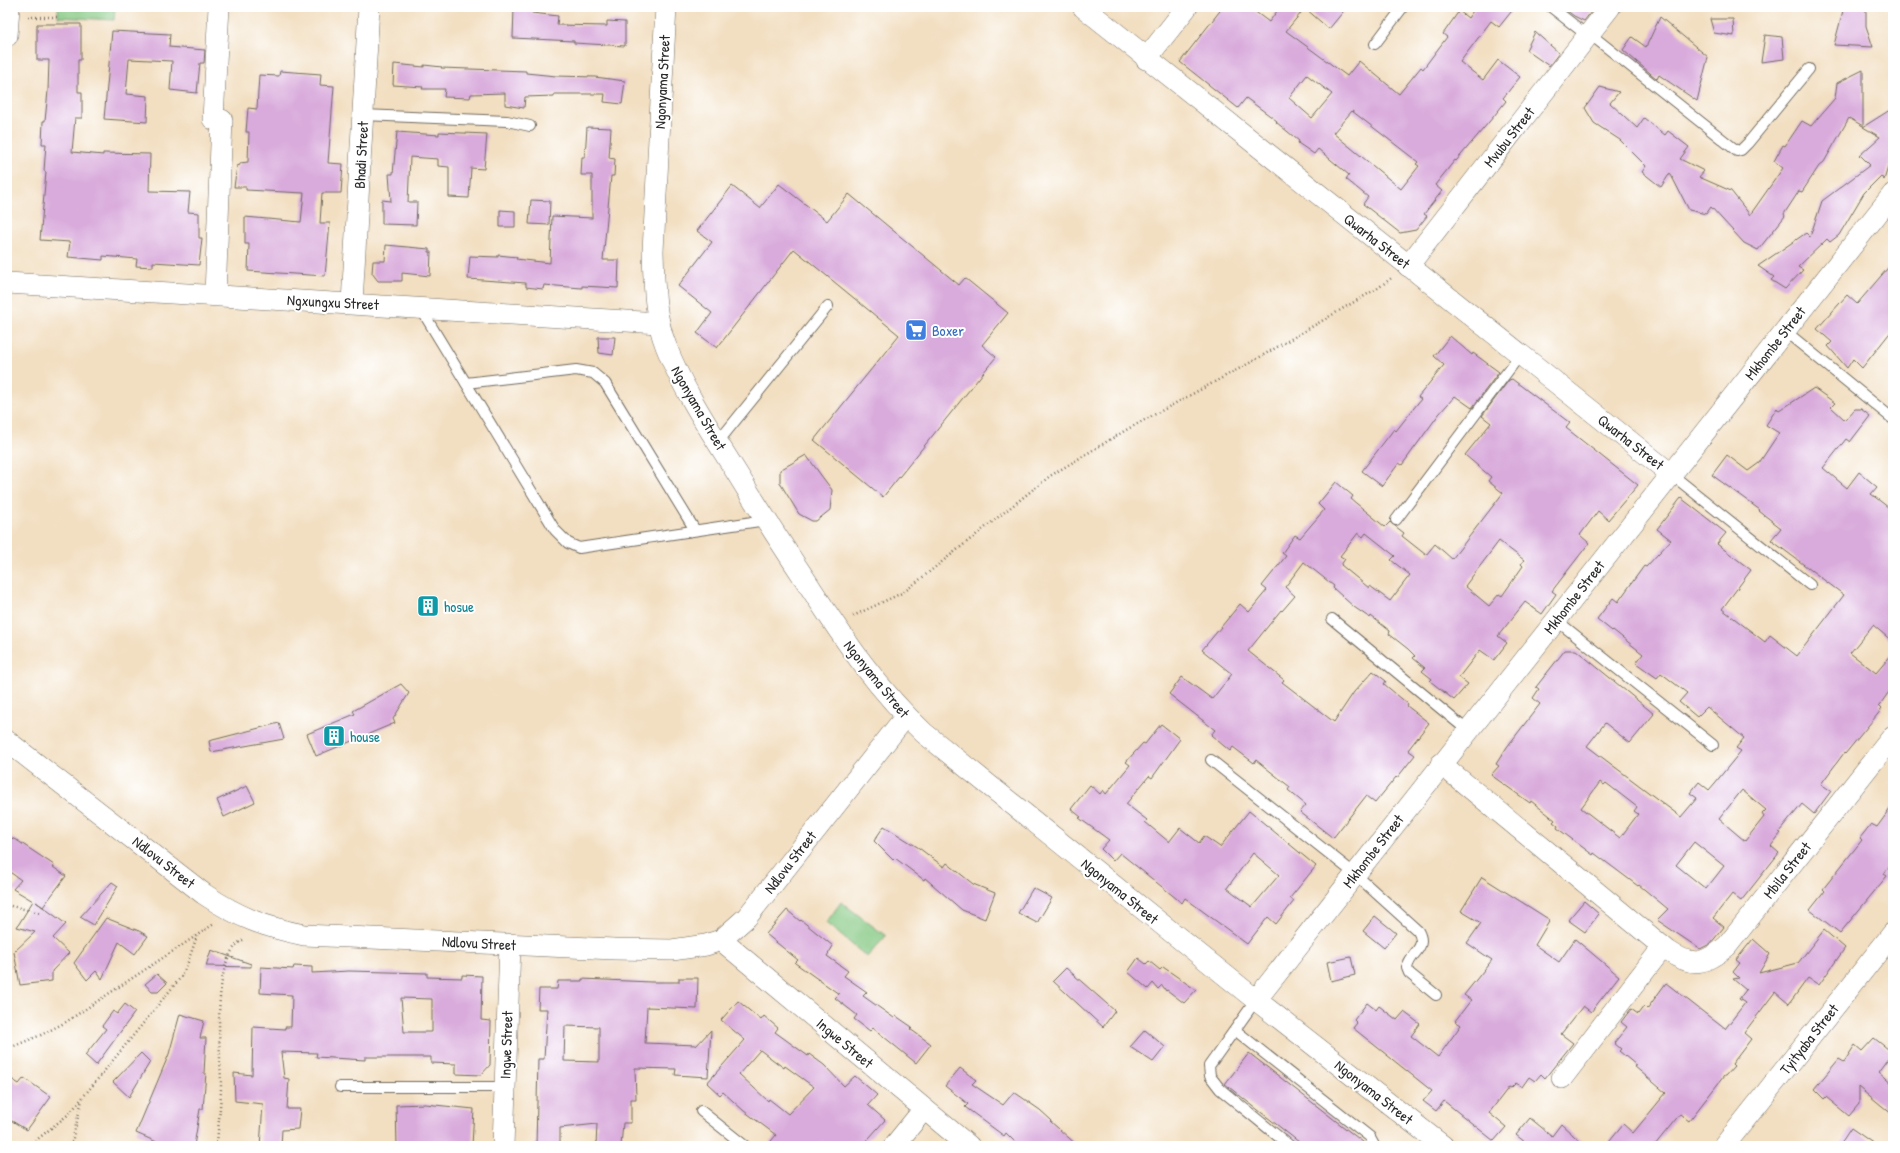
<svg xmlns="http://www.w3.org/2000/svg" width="1900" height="1153" viewBox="0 0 1900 1153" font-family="'Patrick Hand',sans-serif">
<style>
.green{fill:#84c882;stroke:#587a56}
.building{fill:#d9abdc;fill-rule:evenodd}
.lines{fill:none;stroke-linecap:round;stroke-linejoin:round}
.lane-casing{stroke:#716a5f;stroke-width:12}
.street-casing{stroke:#716a5f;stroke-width:22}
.path{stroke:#716a5f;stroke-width:2.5;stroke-dasharray:1 3;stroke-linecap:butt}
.lane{stroke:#fff;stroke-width:10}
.street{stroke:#fff;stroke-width:21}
.labels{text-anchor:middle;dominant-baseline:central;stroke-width:4;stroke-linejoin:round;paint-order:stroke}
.street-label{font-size:15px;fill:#2b2b2b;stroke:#fff}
.shop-label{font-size:15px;fill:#366cbe;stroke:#fff;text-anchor:start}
.culture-label{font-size:15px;fill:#0d838f;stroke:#fff;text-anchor:start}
</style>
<rect width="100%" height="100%" fill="#fff"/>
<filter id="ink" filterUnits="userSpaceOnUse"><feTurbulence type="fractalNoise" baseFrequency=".025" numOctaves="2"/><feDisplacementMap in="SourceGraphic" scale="8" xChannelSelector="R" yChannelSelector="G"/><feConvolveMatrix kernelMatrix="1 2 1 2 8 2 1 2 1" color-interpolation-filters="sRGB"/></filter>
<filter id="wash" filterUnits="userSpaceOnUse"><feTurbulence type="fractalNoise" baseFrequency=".012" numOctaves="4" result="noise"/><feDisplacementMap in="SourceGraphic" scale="16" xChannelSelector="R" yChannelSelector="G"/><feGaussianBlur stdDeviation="0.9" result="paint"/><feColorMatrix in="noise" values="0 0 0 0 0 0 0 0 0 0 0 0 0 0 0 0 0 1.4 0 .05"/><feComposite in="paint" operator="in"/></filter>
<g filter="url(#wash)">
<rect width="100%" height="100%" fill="#f2dec0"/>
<g class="green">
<polygon points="58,7 115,7 114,20 58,17"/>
<polygon points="841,902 886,936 867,957 826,923"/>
</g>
<g id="blocks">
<g class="building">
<path d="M1223,7h26l20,15 11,-15h67l-18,22 -24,-21 -19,23 61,45 12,-15 40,33 22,-27 2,2 24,-32 -4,-3 16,-23 9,7 7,-10 -2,-1h42l-16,20 -8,-6 -31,41 23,18 15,-20 22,17 -17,21 3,3 -12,15 -38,45 -1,-1 -20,25 7,6 -18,23 3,2 -11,14 -16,3 -37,-29 5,-7 -22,-18 3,-4 -31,-26 -4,5 -16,-11 1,-2 -23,-19 1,-1 -31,-23 -8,10 -58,-46zM1307,75l25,19 -20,24 -23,-20zM1352,111l66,51 -2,2 3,2 -18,23 -68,-56z"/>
<polygon points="1562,7 1595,7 1584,21 1574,16"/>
<polygon points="1844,7 1866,7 1866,26 1873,47 1834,45"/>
<polygon points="514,8 532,8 532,13 558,16 557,25 607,26 607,21 625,22 625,46 574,43 574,41 513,38"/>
<polygon points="1660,17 1708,57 1697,101 1659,75 1657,79 1623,50 1632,37 1646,47"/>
<polygon points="1710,19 1733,19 1734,36 1714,33"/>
<polygon points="37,24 81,24 81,60 78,60 78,92 82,92 82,118 75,118 72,152 103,155 103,153 150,154 149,191 190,192 188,212 199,213 199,238 202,238 199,265 153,262 153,267 136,266 137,259 103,256 103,260 68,257 70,242 40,240 46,172 44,171 46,144 42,144 43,121 45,121 48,91 49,60 37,60"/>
<polygon points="112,31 170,34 169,47 205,50 204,63 200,63 197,93 170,90 172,61 129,59 126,94 148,96 147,122 104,119"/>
<polygon points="1535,32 1559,53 1549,66 1526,50"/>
<polygon points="1765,35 1782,37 1784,59 1761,62"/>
<polygon points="394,64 424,67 424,65 442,67 441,68 526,71 526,73 556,76 595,77 625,81 622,104 604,102 605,94 554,94 554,96 525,97 524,108 505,105 505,93 471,94 470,98 444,97 445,89 422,89 423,87 393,85"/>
<polygon points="1863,70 1863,126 1849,118 1824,162 1819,166 1802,192 1799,191 1784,214 1785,216 1758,250 1744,243 1711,207 1706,214 1689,210 1670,173 1661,187 1642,172 1646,166 1620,140 1594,123 1585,108 1600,87 1619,92 1610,103 1637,128 1644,118 1665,135 1668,131 1689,147 1680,159 1704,171 1699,177 1731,191 1750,215 1783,168 1774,161 1783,145 1785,146 1802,121 1811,126 1835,98 1837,83"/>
<polygon points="280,71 321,74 320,85 334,86 328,163 343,164 341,193 322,193 320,223 330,223 325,276 248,271 249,244 245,244 245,217 301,222 304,193 246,190 246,187 234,187 237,166 240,165 240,163 248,162 249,132 246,132 248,108 257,109 259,75 279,76"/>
<polygon points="1893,108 1893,151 1884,180 1881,176 1864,193 1839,235 1830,242 1827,239 1798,267 1803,270 1785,289 1771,280 1774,277 1758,266 1806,233 1810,237 1822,201 1870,165 1860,155 1880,137 1863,127"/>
<polygon points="587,127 611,128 609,158 615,159 614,176 611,176 603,260 619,260 618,288 582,286 582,288 544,285 543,289 526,287 526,283 468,279 470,256 498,257 498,255 517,257 516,259 550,263 552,216 592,218 592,175 581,175 582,157 585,157"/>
<polygon points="397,132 439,135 439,132 487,134 484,169 471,168 469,198 449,197 449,167 438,166 438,159 410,157 408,202 417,202 416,225 382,224 382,200 391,201 389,174 393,174"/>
<polygon points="779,184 827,221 849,194 959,285 965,278 1008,313 982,345 996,357 883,497 814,440 899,335 794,249 717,348 697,333 712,313 678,286 712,242 697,231 732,186 760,208"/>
<polygon points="531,200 550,201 549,225 529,224"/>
<polygon points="500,210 515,211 515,227 500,227"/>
<polygon points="386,245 429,249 429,252 431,252 430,276 402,273 402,281 378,281 372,273 373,261 385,261"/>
<polygon points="1893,262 1893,329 1862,368 1853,359 1847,368 1828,346 1832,342 1817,329 1847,295 1857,304"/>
<polygon points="1450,336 1472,355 1473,353 1499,372 1472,408 1455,396 1439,414 1402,465 1399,463 1382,486 1362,471 1394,429 1396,431 1421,399 1418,397 1444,365 1434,356"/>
<polygon points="598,337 615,337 613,355 599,353"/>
<path d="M1512,379l58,44 -4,5 72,57 -30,35 -10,-9 -18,24 9,8 -37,48 4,3 -14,20 -17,-12 -27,34 9,7 -13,17 -14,-10 -21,27 9,7 -14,16 -24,-19 2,-2 -10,-8 3,-3 -12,-10 2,-2 -7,-7 -19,-15 1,-3 -19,-15 -1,2 -16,-11 -21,-19 1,-2 -30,-24 -19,25 10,9 -13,15 -1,-1 -33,41 36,29 -2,2 52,40 20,-30 19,-21 13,10 -2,3 24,20 -1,2 22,17 -21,27 7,5 -18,23 -1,-1 -21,26 -9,-7 -33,42 -33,-26 6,-7 -18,-15 2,-3 -34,-27 -2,3 -21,-16 -3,4 -19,-16 4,-5 -46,-36 13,-17 30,22 20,-25 -30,-24 38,-46 9,8 18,-22 -5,-4 24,-30 -4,-3 13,-18 5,3 24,-28 -6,-6 18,-22 17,14 -2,3 34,28 5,-5 14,11 -2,3 24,19 9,-11 17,15 51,-66 -15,-12 3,-4 -26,-22 26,-32 -9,-7 27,-36zM1358,533l5,4 3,-4 29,23 -4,4 19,15 -20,26 -20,-15 -1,2 -28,-23 4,-6 -5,-3zM1499,541l25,19 -3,4 2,2 -21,30 -3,-2 -10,12 -24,-20z"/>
<path d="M1814,388l21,15 -4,4 14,13 10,-11h6l9,7 -20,26 -4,-3 -23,29 24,20 12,-16 18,15 -6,7 22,17v131l-20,-17 -23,28 26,20 17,-20v33l-14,20 3,3 -37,45 -1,-1 -23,31 10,7 -17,23 -12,-10 -23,28 2,1 -10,13 8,7 -38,48 -9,-7 -19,24 11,9 -14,17 -10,5 -43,-29 11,-11 -29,-24 -1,1 -44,-33 -1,2 -36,-27 1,-2 -5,-4 2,-2 -24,-19 -1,2 -39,-28 8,-9 -3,-2 11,-17 33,-43 -7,-6 6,-9 -3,-2 29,-37h11l78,64 -24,29 -25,-20 -18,23 94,71 16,-19 -7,-5 9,-11 10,8 6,-7 26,-32 -5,-3 8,-10 -37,-31 -10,10 -18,-15 8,-9 -26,-20 -4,5 -21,-15 7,-9 -30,-24 -1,1 -15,-12 16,-21 5,4 26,-36 2,1 25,-27 -14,-11 24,-31 45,35 -9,11 34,26 -29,39 43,33 5,-7 27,21 47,-61 -73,-55 10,-12 -22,-17 1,-1 -48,-35 15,-20 21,16 11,-8 20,-30 -13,-8 11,-17 2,3zM1600,782l4,3 2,-2 31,24 -3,4 4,3 -18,24 -39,-30zM1742,790l24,20 -4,4 2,3 -19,24 -26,-22zM1694,842l30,24 -18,23 -30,-24z"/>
<polygon points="806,455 832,490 830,510 816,521 812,521 799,514 780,483 780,470"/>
<polygon points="401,684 409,693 393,719 395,723 316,756 307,734 355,714 353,711"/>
<polygon points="279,723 284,739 211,752 209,741"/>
<path d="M1161,724l19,15 -28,39 -3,-2 -23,28 21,16 -2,2 24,20 11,-14 19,15 5,-7 16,11 29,-36 67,55 -26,32 4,3 -18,23 -8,-7 -21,27 -62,-46 -3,5 -62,-50 -7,8 -12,-12 8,-9 -30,-22 2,-1 -10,-8 19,-24 10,9 3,-4 3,4 24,-29 -4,-3 17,-19 2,1zM1253,853l26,22 -27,32 -25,-19z"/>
<polygon points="247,786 255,802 224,817 217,800"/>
<polygon points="1893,805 1893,860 1884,874 1887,876 1840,933 1810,910 1825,891 1823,889 1862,840 1860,838 1871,824 1877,827"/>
<polygon points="884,826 919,848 944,867 947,863 973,884 995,893 985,919 962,910 925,878 924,880 895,858 893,860 874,841"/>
<polygon points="7,836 18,841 54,865 53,867 66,876 43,907 36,902 66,924 53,938 69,953 52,971 52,981 20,985 14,952 35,932 17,927 33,901 13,889 21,880 7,870"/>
<polygon points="1482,877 1550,920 1535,945 1559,962 1575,939 1619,976 1591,1012 1583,1006 1561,1034 1573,1043 1545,1078 1541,1074 1535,1081 1529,1077 1522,1087 1516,1083 1511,1088 1509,1087 1489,1113 1506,1127 1494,1141 1444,1101 1436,1111 1423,1101 1432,1091 1353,1028 1357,1023 1354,1020 1367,1003 1376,1010 1379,1006 1397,1020 1404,1012 1420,1024 1411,1036 1438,1057 1461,1025 1455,1021 1471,1000 1464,995 1492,960 1467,943 1481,923 1461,911"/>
<polygon points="112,882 118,886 94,925 80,917"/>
<polygon points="1033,888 1052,898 1037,923 1018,913"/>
<polygon points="1584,901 1599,914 1585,932 1568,920"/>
<polygon points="787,910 800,921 801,920 833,946 827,956 848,971 844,976 867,992 863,996 894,1018 896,1016 912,1027 910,1029 931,1044 916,1063 873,1028 870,1031 854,1019 857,1015 835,998 839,994 795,963 798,960 766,934"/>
<polygon points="1375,916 1396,933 1384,948 1363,931"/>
<polygon points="106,918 139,931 148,936 135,954 119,942 102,979 96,971 87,980 74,963"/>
<polygon points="1824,930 1845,948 1819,985 1808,978 1789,1004 1775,992 1744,1033 1751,1039 1732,1064 1734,1066 1725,1076 1724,1076 1689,1121 1680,1114 1654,1146 1605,1146 1623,1124 1633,1133 1666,1093 1634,1066 1636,1065 1619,1051 1621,1049 1614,1043 1627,1027 1621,1022 1631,1009 1638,1014 1644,1006 1647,1009 1666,983 1725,1029 1745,1003 1739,999 1746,990 1733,979 1739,978 1733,972 1740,963 1736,960 1753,939 1770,954 1759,973 1798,963"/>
<polygon points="211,950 251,964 251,967 206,966"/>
<polygon points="1351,957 1355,975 1331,981 1327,962"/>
<polygon points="1138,958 1146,964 1149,961 1160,970 1163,967 1196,990 1184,1003 1167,990 1166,991 1162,985 1158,989 1153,983 1148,989 1128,972"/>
<path d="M294,966l18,1v6l37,-2 78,2v4l35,1v-3l20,1 -1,44 10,1 -1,44 -9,10 -25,-1v-10l-25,-1v-6h-66v3l-49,-3 1,-4 -36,-1 3,26 5,1 -2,30h13l-2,20 -16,1 -1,16h-21l3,-42 -28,-3 -1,-28 18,2 1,-48 32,2v-2h6l1,-32 -32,-2 1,-26 32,2zM401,998l31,1v33h-28z"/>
<polygon points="1066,968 1115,1011 1103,1027 1053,981"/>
<polygon points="157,974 167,983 158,992 152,992 145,984"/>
<path d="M679,978h19l-1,31 -50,-2 -2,36 51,2v1l15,-16 -3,47 -33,-2 1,-6 -41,-1 1,31h-5v24h-8l-2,23h-25l1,-22 -37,4v18h-24l2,-87h6l3,-50h-9l1,-20h18l1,-8h24v-2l69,3h28zM565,1026l34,1v35l-35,-1z"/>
<path d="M738,1001l23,19 3,-4 14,12 -3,4 33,24 1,-2 15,11 20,21 11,-10 22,19 -9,10 17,15 -23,26h-95l9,-11 -32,-24 -21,-19 -3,3 -13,-12 38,-43 -24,-20zM760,1050l24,18 1,-2 29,21 -26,27 -19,-15 -1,2 -29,-27z"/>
<polygon points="125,1004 135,1012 96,1065 85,1055 106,1029 102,1026 113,1011 117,1014"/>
<polygon points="180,1014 204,1021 200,1038 206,1038 204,1073 206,1073 203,1109 200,1109 194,1146 166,1146 136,1133 169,1054"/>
<polygon points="1145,1030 1165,1047 1153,1062 1130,1047"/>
<polygon points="1874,1038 1893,1053 1879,1072 1893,1084 1893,1115 1859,1087 1859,1104 1849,1116 1826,1097 1824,1099 1814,1089 1839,1059 1844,1062 1855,1045 1862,1051"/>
<polygon points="141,1053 150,1062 129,1097 113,1082"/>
<polygon points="1249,1053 1368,1146 1304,1146 1225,1084"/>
<polygon points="960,1068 976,1080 972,1084 1003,1105 1014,1092 1040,1110 1051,1120 1050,1121 1078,1146 1019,1146 1006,1133 1004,1136 965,1107 968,1104 945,1086"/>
<polygon points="7,1076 19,1084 24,1078 51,1097 27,1130 7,1118"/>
<polygon points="425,1104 474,1109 472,1146 397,1146 396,1105"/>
<polygon points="1530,1118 1552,1136 1561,1124 1585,1146 1530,1146 1516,1135"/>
<polygon points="1851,1128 1877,1146 1839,1146"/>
</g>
</g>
</g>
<g filter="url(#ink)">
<use href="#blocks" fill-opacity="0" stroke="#716a5f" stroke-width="1"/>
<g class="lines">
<g class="lane-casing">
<g id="lane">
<polyline points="1551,7 1588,36"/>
<polyline points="1590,34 1737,151 1741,150 1748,143 1809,69"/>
<polyline points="1375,44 1403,7"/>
<polyline points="363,115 507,121 530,126"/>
<polyline points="421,309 555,530 568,543 579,548 766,520"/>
<polyline points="1785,331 1893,419"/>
<polyline points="466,383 576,370 593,373 605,383 695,530"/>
<polyline points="718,442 828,306"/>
<polyline points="1671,474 1810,585"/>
<polyline points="1396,520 1520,355"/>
<polyline points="1332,619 1468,731"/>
<polyline points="1556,620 1713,745"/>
<path d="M1211,760l144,114 63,57c10,18 -8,21 -11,37l2,5 27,22"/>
<polyline points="1256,1000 1209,1066 1210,1076 1220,1089 1290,1146"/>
<polyline points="1235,1030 1370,1137 1375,1146"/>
<polyline points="340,1087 505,1087"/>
<polyline points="701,1111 745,1146"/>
</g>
</g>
<g class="street-casing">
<g id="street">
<path d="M666,7l-13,244c1,31 1,65 13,95 19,49 50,93 77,137 22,36 46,72 69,107 33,51 67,101 112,143l332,267 187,146"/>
<polyline points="1083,7 1671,474"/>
<polyline points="7,36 9,7"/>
<polyline points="1146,59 1187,7"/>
<polyline points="1408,266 1610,7"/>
<polyline points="7,283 659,323"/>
<polyline points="215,295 222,120 213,119 219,7"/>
<polyline points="352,303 369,7"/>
<path d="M7,741l197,153c34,23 60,33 100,41l310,14 58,1 34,-5 15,-5 26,-23 159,-201"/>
<path d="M1441,764l227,187c25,17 37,13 59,-5l166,-210"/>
<polyline points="721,940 969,1146"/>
<polyline points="1256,1000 1893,194"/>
<polyline points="1562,1078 1663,947"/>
<polyline points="503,1146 510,945"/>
<polyline points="894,1146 924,1109"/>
<polyline points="1724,1146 1893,933"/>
</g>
</g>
<g class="path">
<polyline points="28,17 58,17"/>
<polyline points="853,616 904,592 1050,476 1126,430 1255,360 1378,288 1393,277"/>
<polyline points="7,905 40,913"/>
<polyline points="7,1049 41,1035 66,1022 214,924"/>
<polyline points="29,1146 70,1113 181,977 187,965 197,936"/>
<polyline points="71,1146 82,1100"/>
<path d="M217,1146c1,-20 4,-41 4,-61 0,-33 -12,-131 24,-146"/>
</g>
<use href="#lane" class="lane"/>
<use href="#street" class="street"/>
</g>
</g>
<defs>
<g id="supermarket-square" transform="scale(1.15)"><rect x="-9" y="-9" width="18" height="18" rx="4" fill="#3f7fe0" stroke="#fff"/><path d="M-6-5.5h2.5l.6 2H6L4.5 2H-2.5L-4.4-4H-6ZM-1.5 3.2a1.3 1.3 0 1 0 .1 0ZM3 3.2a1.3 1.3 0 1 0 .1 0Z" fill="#fff"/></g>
<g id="building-square" transform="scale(1.15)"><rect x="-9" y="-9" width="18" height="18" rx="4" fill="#0f9aa8" stroke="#fff"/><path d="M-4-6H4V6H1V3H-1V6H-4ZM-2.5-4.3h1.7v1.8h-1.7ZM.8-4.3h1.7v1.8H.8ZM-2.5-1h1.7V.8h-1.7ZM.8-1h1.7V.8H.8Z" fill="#fff"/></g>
</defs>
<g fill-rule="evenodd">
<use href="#supermarket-square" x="916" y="330"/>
<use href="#building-square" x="428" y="606"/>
<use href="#building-square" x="334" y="736"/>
</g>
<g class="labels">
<g class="street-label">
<text transform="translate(662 82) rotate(-87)">Ngonyama Street</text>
<text transform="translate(1509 137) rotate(-52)">Mvubu Street</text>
<text transform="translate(361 155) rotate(-87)">Bhadi Street</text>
<text transform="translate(1377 241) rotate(38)">Qwarha Street</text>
<text transform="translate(333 302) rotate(3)">Ngxungxu Street</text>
<text transform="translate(1775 343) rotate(-52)">Mkhombe Street</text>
<text transform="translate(699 408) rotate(60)">Ngonyama Street</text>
<text transform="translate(1631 442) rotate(38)">Qwarha Street</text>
<text transform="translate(1574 597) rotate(-52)">Mkhombe Street</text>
<text transform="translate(877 679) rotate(51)">Ngonyama Street</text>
<text transform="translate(1373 851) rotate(-52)">Mkhombe Street</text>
<text transform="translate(164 862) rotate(38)">Ndlovu Street</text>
<text transform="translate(790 862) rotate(-52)">Ndlovu Street</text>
<text transform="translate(1787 870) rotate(-52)">Mbila Street</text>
<text transform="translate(1120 891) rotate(39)">Ngonyama Street</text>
<text transform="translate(479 943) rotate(3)">Ndlovu Street</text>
<text transform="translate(1809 1039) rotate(-52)">Tyityaba Street</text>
<text transform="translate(845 1043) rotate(40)">Ingwe Street</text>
<text transform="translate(506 1045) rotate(-88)">Ingwe Street</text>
<text transform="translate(1374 1092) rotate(38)">Ngonyama Street</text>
</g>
<g class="shop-label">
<text x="932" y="330">Boxer</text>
</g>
<g class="culture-label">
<text x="444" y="606">hosue</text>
<text x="350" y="736">house</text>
</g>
</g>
<rect width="1900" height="1153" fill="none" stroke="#fff" stroke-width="24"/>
</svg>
